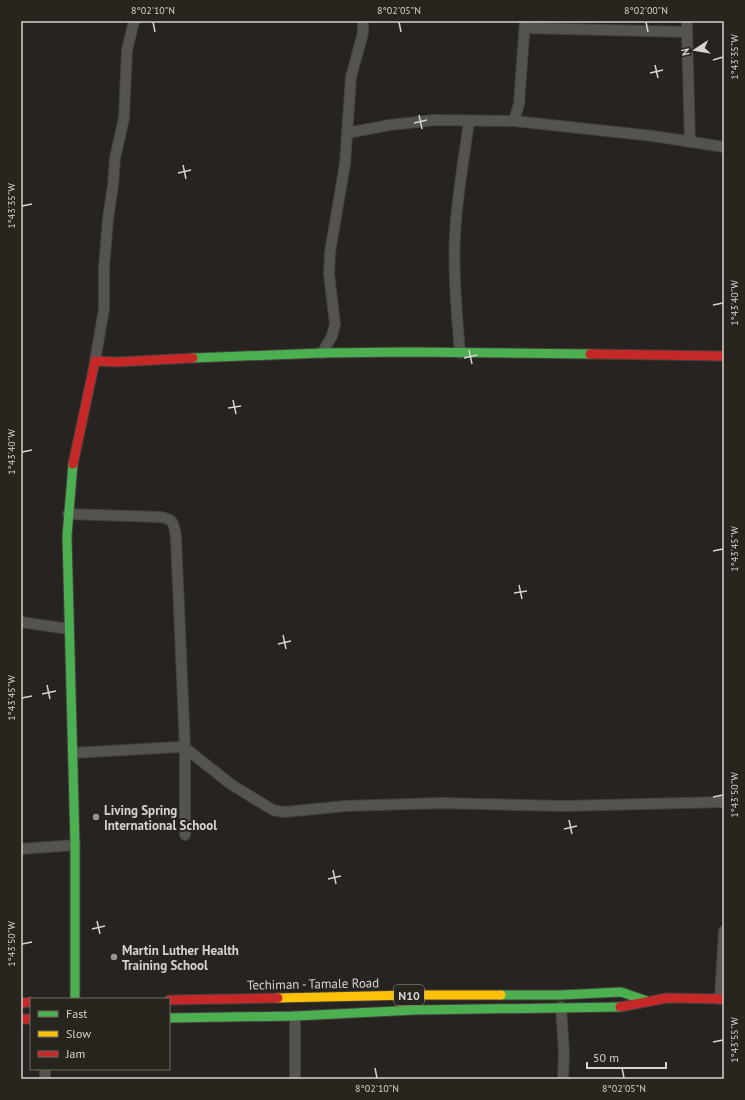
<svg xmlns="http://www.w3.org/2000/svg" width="745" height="1100" viewBox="0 0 745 1100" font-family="'PT Sans',sans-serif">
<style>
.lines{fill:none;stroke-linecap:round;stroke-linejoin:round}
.street-casing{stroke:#43403d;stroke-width:12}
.fast-casing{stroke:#43403d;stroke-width:11}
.slow-casing{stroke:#43403d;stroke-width:11}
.jam-casing{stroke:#43403d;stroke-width:11}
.street{stroke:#545350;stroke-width:10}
.fast{stroke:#4caf50;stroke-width:9}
.slow{stroke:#ffc107;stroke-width:9}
.jam{stroke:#c62828;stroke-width:9}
.ticks{fill:none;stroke:#d6d3d0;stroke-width:1.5}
.poi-dot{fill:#989592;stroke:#28241e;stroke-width:1.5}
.labels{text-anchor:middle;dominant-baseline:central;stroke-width:4;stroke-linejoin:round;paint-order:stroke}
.shield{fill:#28241e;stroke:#a29e9b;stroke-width:1}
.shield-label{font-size:12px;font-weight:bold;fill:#d6d3d0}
.poi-label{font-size:13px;font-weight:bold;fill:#d6d3d0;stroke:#28241e;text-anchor:start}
.street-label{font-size:13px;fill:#d6d3d0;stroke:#28241e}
.neatline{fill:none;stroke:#d6d3d0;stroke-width:1.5}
.ticks-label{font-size:10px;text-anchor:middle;fill:#d6d3d0}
</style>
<rect width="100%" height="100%" fill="#262320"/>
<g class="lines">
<g class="street-casing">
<g id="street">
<polyline points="525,28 687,32 687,21"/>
<polyline points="687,32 690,142"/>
<polyline points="514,121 653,136 724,147"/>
<polyline points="347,133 390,125 434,120 514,121 519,104 525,21"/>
<polyline points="322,353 332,336 335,324 329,274 330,252 345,164 351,77 363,33 363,21"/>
<path d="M460,353c-3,-39 -7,-79 -5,-119 2,-38 9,-75 14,-113"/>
<polyline points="95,361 104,309 104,268 108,219 113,185 115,158 124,118 127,50 134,21"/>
<path d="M68,514l92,3c15,2 14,8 16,21l9,210v87"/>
<polyline points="21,622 69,629"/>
<polyline points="73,753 179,747 185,748 232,785 273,810 284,812 346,806 441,803 564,806 724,802"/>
<polyline points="21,849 75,845"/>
<polyline points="720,999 724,931"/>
<polyline points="561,1007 564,1053 563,1079"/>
<polyline points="45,1079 45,1069"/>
<polyline points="295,1079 295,1016"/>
</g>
</g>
<g class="fast-casing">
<g id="fast">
<polyline points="193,358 322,353 408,352 590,354"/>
<polyline points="73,464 67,536 75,845 75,999"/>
<polyline points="501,995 560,995 621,992 647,1001"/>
<polyline points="169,1018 295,1016 415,1010 620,1007"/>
</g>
</g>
<g class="slow-casing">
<polyline id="slow" points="278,998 414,995 501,995"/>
</g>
<g class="jam-casing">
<g id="jam">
<polyline points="590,354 724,356"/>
<polyline points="73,464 95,361 117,362 193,358"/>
<polyline points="169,1000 278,998"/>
<polyline points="21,1003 31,1002"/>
<polyline points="620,1007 667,998 724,999"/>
<polyline points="21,1019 31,1019"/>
</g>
</g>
<use href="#street" class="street"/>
<use href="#fast" class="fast"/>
<use href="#slow" class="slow"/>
<use href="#jam" class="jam"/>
</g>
<path class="ticks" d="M153,22l2,10M399,22l2,10M646,22l2,10M713,60l10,-3M655,65l3,13M650,73l13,-3M419,115l3,14M414,123l13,-3M183,165l3,14M178,173l13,-3M22,206l10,-2M713,305l10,-2M469,350l3,14M464,358l13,-3M233,400l3,14M228,408l13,-2M22,452l10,-2M713,551l10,-2M519,585l3,14M514,593l13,-2M283,635l3,14M278,644l13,-3M47,685l3,14M42,694l14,-3M22,698l10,-2M713,797l10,-2M569,820l3,14M564,829l13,-3M333,870l3,14M328,879l13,-3M97,921l3,13M92,929l13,-3M22,944l10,-2M713,1042l10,-2M375,1068l2,10M622,1068l2,10"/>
<g class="poi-dot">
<circle cx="96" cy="817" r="4"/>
<circle cx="114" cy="957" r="4"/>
</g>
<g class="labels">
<rect class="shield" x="394" y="985" width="30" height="20" rx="3"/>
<g class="shield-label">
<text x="409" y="995">N10</text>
</g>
<g class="poi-label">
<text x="104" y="810">Living Spring<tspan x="104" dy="15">International School</tspan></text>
<text x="122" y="950">Martin Luther Health<tspan x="122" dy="15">Training School</tspan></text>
</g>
<g class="street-label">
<text transform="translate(313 984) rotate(-1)">Techiman - Tamale Road</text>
</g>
</g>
<rect width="745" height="1100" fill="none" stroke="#28241e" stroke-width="44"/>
<rect x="30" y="998" width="140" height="72" fill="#28241e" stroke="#6e6a65"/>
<rect x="38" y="1011" width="20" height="6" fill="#4caf50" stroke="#6e6a65"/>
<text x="66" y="1018" font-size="12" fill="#d6d3d0">Fast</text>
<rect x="38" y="1031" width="20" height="6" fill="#ffc107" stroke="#6e6a65"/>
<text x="66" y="1038" font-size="12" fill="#d6d3d0">Slow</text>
<rect x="38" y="1051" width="20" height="6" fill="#c62828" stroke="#6e6a65"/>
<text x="66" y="1058" font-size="12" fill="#d6d3d0">Jam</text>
<g transform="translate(695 50) rotate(258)" stroke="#28241e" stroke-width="3" paint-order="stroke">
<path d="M0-3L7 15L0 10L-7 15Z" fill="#d6d3d0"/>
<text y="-6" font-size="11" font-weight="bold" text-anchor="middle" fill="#d6d3d0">N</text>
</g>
<path d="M587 1062v6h79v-6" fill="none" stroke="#d6d3d0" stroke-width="2"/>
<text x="593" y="1062" font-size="12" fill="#d6d3d0" stroke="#28241e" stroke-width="3" paint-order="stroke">50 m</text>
<rect x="22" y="22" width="701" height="1056" class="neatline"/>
<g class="ticks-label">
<text x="153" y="14">8°02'10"N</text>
<text x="399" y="14">8°02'05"N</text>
<text x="646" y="14">8°02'00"N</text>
<text transform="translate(734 57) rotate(-90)" y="4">1°43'35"W</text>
<text transform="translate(11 206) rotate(-90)" y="4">1°43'35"W</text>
<text transform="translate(734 303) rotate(-90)" y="4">1°43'40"W</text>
<text transform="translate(11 452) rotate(-90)" y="4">1°43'40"W</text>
<text transform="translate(734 549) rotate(-90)" y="4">1°43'45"W</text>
<text transform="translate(11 698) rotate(-90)" y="4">1°43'45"W</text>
<text transform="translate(734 795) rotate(-90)" y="4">1°43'50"W</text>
<text transform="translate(11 944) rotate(-90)" y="4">1°43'50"W</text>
<text transform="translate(734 1040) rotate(-90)" y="4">1°43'55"W</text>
<text x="377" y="1092">8°02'10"N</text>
<text x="624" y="1092">8°02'05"N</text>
</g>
</svg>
